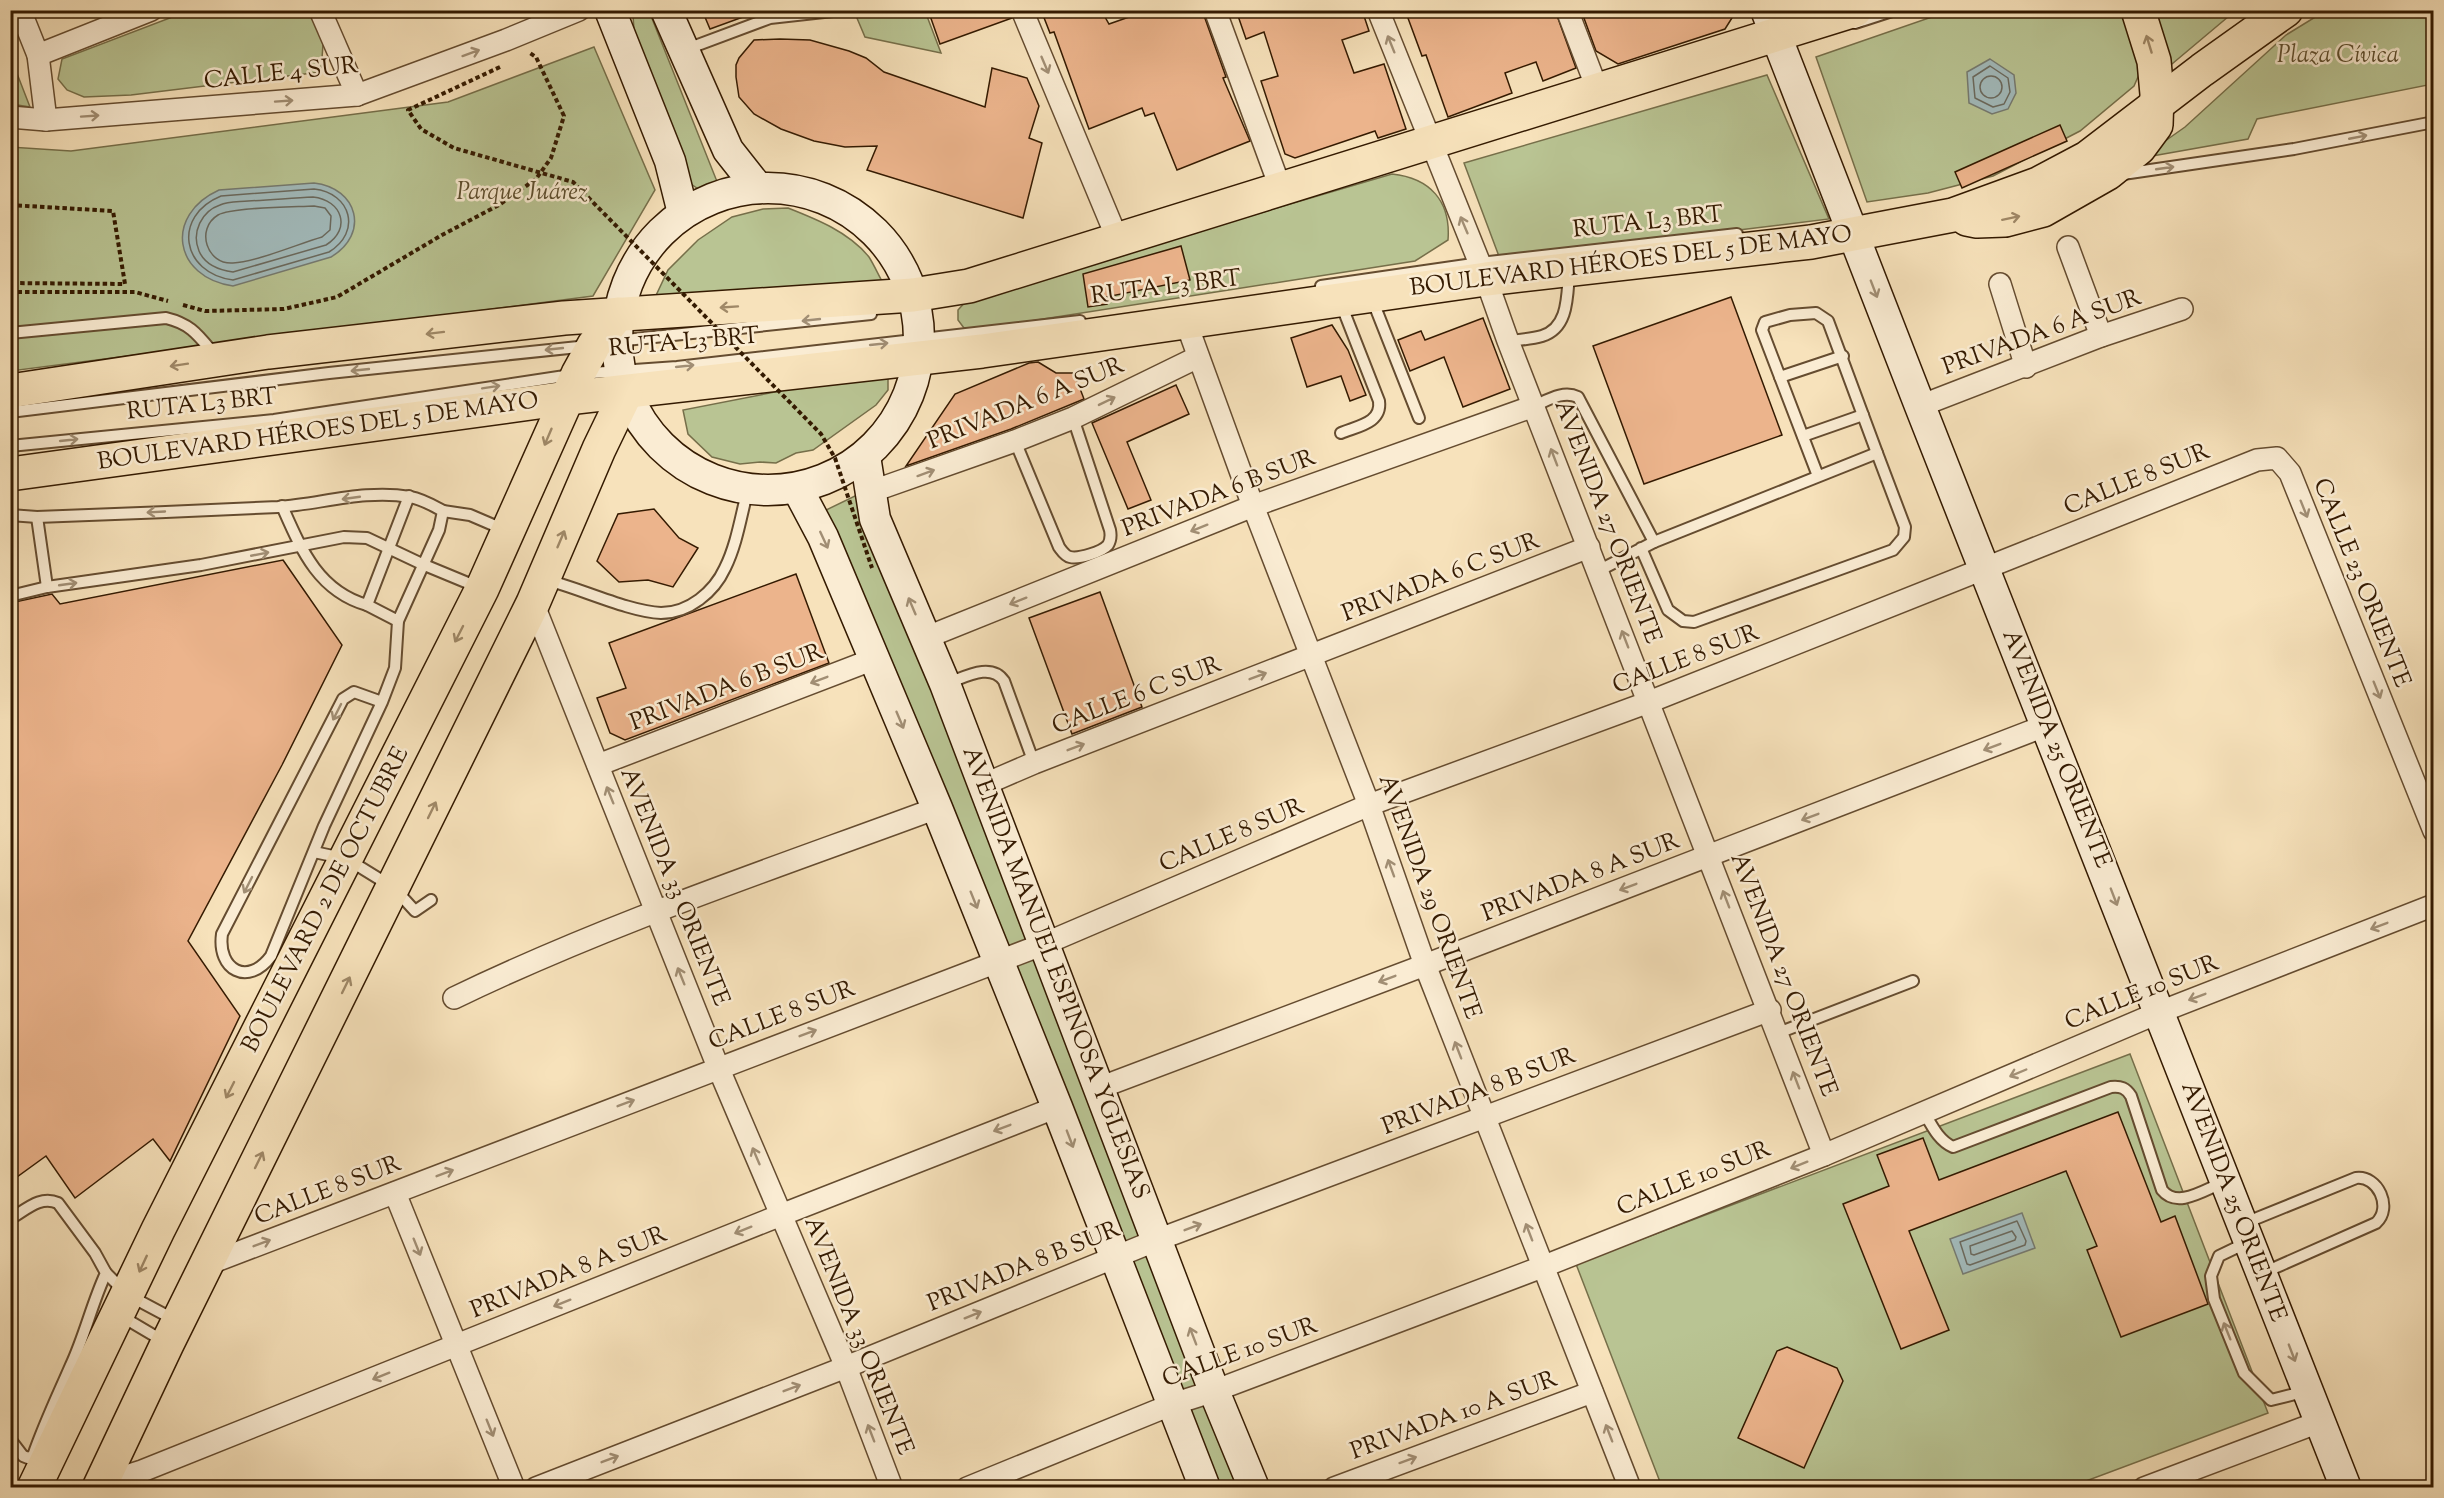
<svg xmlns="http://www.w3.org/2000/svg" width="2444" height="1498" viewBox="0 0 2444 1498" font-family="'Sorts Mill Goudy',serif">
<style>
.green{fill:#b9c493;stroke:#766f4a;stroke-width:1.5}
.water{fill:#a2bbbc;stroke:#767b71;stroke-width:1.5}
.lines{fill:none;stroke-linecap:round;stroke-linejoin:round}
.shore{stroke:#6b6a5e;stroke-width:1.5}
.building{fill:#ecb48c;stroke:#341a01;stroke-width:1.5}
.lane-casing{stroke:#654c30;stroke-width:14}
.street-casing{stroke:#654c30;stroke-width:24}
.secondary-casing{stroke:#341a01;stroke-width:33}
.primary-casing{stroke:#341a01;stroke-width:36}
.path{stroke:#341a01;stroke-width:4;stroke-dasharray:4.5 3;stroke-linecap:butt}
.lane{stroke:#faecd3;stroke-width:10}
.street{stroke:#faecd3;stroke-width:21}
.secondary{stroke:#faecd3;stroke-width:30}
.primary{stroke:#f7e2bb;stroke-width:33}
.path-bridge{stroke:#341a01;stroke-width:4;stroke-dasharray:4.5 3;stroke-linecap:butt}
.oneway{stroke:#a18e74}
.oneway2{stroke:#9f8867}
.labels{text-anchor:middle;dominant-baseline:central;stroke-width:5;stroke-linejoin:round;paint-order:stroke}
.park-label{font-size:24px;font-style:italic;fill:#5c4d2d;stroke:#faecd3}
.street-label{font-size:24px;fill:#341a01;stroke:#faecd3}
</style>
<rect width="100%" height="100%" fill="#f7e2bb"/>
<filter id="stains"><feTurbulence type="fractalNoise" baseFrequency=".00333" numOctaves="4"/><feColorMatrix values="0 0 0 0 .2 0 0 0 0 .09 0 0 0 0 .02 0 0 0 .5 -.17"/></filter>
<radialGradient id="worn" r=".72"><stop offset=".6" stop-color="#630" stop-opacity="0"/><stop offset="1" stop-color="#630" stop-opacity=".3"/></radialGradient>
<g class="green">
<polygon points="2130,10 2141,70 2134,86 2080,131 1993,176 1928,193 1867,202 1816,57 1949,11"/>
<polygon points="2149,10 2235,11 2166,69"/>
<polygon points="188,11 316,11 324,30 321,72 131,95 84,97 67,90 58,79 62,59"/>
<polygon points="645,11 649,11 718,184 701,191 684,179 636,57 633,16"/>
<polygon points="854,11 925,11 941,53 865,37"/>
<polygon points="2325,11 2433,11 2433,84 2257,119 2248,139 2141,158 2185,127 2286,35"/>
<polygon points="594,47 655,190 593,296 11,371 10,147 71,151 448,102"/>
<polygon points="11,58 30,107 11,104"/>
<polygon points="1767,75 1829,219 1500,259 1464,163"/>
<path d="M1392,174c38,4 59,27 56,66l-33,21 -442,69 -9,-2 -6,-8v-10l10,-11z"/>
<path d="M788,208c28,11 61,24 81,49 5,8 9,17 14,26l-231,21 16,-34 30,-30 34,-23 31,-8z"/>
<polygon points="888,370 888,390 876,405 813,450 796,453 776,463 760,462 740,464 712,457 688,434 683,410"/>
<polygon points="859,494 1037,937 1000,950 820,513"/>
<polygon points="1041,952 1247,1487 1214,1487 1006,965"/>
<polygon points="2130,1054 2268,1413 2070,1487 1662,1487 1576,1264"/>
</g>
<g class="water">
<polygon points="1990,59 2014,75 2016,93 2008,109 1992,114 1969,103 1967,72"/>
<path d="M314,183c44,5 56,51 17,74l-98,29c-60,-9 -69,-71 -14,-96z"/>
<polygon points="2022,1213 2035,1248 1963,1274 1950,1239"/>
</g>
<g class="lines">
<g class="shore">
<polygon points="1990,66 2008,78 2010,92 2004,104 1993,107 1975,98 1973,77"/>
<circle cx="1991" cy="87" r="11"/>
<path d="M314,189c37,4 48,43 15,63l-96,28c-52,-7 -61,-64 -12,-84z"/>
<path d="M313,197c29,3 39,32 13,48l-93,27c-15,-2 -28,-7 -34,-21 -8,-19 3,-40 21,-46 8,-4 19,-3 28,-4 22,-1 44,-3 65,-4z"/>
<path d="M314,206l11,2 6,8 -1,14 -8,7c-24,7 -66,25 -89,26 -26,2 -38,-34 -15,-48 13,-8 77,-8 96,-9z"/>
<polygon points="2017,1221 2026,1241 2025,1245 1970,1265 1967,1264 1960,1242"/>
<polygon points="2012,1231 2016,1237 2015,1240 1974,1255 1971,1254 1970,1246"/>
</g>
</g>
<g class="building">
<polygon points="702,10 754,10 754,13 710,29"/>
<polygon points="928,10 1010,10 1012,18 940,44"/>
<polygon points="1041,10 1101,10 1109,24 1149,10 1202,10 1226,77 1223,78 1250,141 1177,170 1154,113 1145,116 1142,108 1089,129 1054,32 1050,33"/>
<polygon points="1236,10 1362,10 1369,31 1342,40 1354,73 1384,64 1406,129 1378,138 1375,131 1295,158 1285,154 1261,81 1278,76 1264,32 1246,39"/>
<polygon points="1405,10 1555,10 1576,68 1543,81 1536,62 1505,73 1512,93 1448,117 1426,55 1422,56"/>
<polygon points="1581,10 1737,10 1725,29 1618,64 1596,51"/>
<polygon points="780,39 810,40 849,51 866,58 884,72 985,107 992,68 1027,78 1039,106 1029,138 1042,143 1023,218 867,170 877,146 845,147 814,141 781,129 754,114 739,97 736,77 736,65 739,58 754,40"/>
<polygon points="2060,125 2067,141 1962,188 1955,172"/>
<polygon points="1181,246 1190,280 1106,297 1107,304 1088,307 1083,274"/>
<polygon points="1731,297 1782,435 1644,484 1593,346"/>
<polygon points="1483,318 1510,389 1463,407 1444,357 1410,371 1398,340 1421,331 1425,340"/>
<polygon points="1332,325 1348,350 1366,395 1350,401 1341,376 1307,387 1291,338"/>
<polygon points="1038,362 1056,373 1074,373 1084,399 1011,429 906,466 955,394 1029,363"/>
<polygon points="1176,385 1189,414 1127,442 1151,500 1128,509 1092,423"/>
<polygon points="654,509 679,538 698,548 673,587 648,580 619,582 597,561 618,514"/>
<polygon points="283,560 342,645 282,765 188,941 240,1016 170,1161 153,1139 75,1198 46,1156 10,1182 10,603 52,594 60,604"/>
<polygon points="796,574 829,663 625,740 610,733 597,698 626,688 609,643"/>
<polygon points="1100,592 1142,707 1072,734 1029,618"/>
<polygon points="2118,1112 2161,1222 2175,1216 2208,1304 2121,1337 2087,1250 2097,1246 2066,1171 1909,1231 1949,1330 1901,1349 1843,1204 1889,1186 1877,1155 1923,1138 1939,1180"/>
<polygon points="1787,1347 1837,1368 1843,1381 1804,1468 1738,1438 1777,1351"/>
</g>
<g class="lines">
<g class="lane-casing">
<g id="lane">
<polyline points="1855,23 1895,10"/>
<polyline points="687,49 770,18 842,10"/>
<polyline points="2123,174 2294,149 2434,122"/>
<polyline points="1321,286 1480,263 1737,234"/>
<polyline points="1372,299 1419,418"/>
<path d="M10,333l156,-15c25,6 32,17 48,36"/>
<path d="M1508,341c11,-1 24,-2 34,-5 27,-8 25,-41 27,-63"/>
<polyline points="607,342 871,314"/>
<polyline points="1780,377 1843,356"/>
<path d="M1534,406c14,-6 29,-16 44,-9l76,145"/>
<polyline points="10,412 329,373 588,346"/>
<path d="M1341,433c17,-7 41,-10 38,-32l-38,-97"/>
<polyline points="1803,436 1863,415"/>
<path d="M1015,441l44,106c3,4 6,9 11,10 9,2 32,-5 38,-12 3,-5 3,-10 2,-15l-37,-112"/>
<polyline points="10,446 274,420 578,374 677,367 1080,321"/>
<polyline points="1818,476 1762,330 1765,322 1790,315 1816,313 1828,321 1877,453"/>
<path d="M282,506c19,43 36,85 85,99l42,-109"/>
<polyline points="443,511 470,515 505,530"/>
<path d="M10,515l27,2c80,-3 161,-6 241,-10 43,-3 88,-18 132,-10 12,2 22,8 33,14l-4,19 -41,91 -31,-16"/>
<polyline points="37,517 47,587"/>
<polyline points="1598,571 1654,542 1877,453 1905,527 1904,537 1893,550 1694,622 1683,621 1668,610 1641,548"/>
<path d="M547,580c32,8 83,32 114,33 28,0 53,-21 64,-45 12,-24 16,-53 23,-79"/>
<polyline points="10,596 47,587 201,565 344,537 367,538 422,564 480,588"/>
<path d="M948,683c17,-6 43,-21 56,-2l30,82"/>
<path d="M382,702l-28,-10 -11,7 -121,235c-5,36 26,53 49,22l53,-130 58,-124 13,-34 3,-47"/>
<polyline points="314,852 347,859 394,888 415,911 431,900"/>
<polyline points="1778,1033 1913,981"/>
<path d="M1925,1114c7,12 14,27 28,33l158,-60c10,-1 15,1 20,9l31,94c15,19 42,0 60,-7"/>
<path d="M10,1219c16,-9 30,-24 48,-16l37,50 11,20c-14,30 -21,62 -35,92 -13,30 -27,59 -38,91l-5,2 -5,-2 -13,-17"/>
<path d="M2245,1223l111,-45c22,-3 37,30 20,45l-113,50"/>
<polyline points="2246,1243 2219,1256 2211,1276 2214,1299 2244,1373 2271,1400 2307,1391"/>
<polyline points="106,1273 128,1295 175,1320"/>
<polyline points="121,1316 165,1342"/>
</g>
</g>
<g class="street-casing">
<g id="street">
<polyline points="20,10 38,55 46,120"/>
<polyline points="320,10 357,95"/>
<polyline points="1022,10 1117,238"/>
<polyline points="1215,10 1280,187"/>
<polyline points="1378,10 1486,279 1508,341 1824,1155"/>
<polyline points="1567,10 1598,91"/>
<polyline points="38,55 151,10"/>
<polyline points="10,117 46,120 357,95 506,40 579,10"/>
<polyline points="2068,247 2101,336"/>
<polyline points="2000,284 2026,367"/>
<polyline points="1186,322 1253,506 1369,805 1425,965 1630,1488"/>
<polyline points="1920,406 2101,336 2182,309"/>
<polyline points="870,492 1015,441 1073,418 1198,357"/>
<polyline points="533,603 718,1067 846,1367 892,1488"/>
<polyline points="925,638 1253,506 1534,406"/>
<polyline points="598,765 874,659"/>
<polyline points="983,785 1034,763 1589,547"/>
<path d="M454,998c155,-75 321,-130 483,-190"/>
<polyline points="1099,1088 1425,965 2047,725"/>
<polyline points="395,1193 514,1488"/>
<polyline points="208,1264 1044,944 1369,805 1649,702 2257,460 2277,458 2290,473 2434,831"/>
<polyline points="101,1484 142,1471 781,1215 1057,1107"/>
<polyline points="536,1488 846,1367 1157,1240 1770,1010"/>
<polyline points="967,1488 1173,1404 1214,1391 1542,1267 1824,1155 2160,1012 2434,905"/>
<polyline points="1334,1488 1592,1392"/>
<polyline points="2144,1488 2319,1422"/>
</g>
</g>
<g class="secondary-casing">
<g id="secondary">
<polyline points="610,10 670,161 683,213"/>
<polyline points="666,10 728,150 758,188"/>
<polyline points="1766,10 1920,406 2346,1488"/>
<circle cx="768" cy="339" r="151"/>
<polyline points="865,456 875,519 945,684 1214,1391 1254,1488"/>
<polyline points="797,488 823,537 937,808 1057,1107 1205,1488"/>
</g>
</g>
<g class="primary-casing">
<g id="primary">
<polyline points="1967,219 1977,221 2005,220 2043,210 2108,173 2139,148 2156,125 2157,94 2154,61 2138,10"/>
<polyline points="10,391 268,352 564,318 913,295 969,286 1855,10"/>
<polyline points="10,474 567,398 982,351 1486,279 1811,242 1953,215 2038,184 2087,158 2202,70 2286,10"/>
<polyline points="34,1488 158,1230 482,589 578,374 594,345 618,314"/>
<polyline points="99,1488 167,1344 533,603 599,449 626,393"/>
</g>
</g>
<g class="path">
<polyline points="10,205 113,211 125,284 10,283"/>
<polyline points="10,292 135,292 168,301"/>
<polyline points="183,305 205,311 284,309 337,297 442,235 499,205 536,179 551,158 564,116 536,57 530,53"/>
</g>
<use href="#lane" class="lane"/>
<use href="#street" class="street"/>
<use href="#secondary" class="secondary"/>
<use href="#primary" class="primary"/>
<polyline class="path-bridge" points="500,67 408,110 421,129 454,148 573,182 821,434 835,458 872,568"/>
</g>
<defs><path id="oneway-shaft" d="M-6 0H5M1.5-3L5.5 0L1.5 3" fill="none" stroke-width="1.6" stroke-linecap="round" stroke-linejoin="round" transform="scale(1.5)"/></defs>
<g class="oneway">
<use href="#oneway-shaft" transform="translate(1391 44) rotate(-112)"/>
<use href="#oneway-shaft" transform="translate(471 53) rotate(-20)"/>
<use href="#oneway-shaft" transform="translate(1045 65) rotate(67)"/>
<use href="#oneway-shaft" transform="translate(284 101) rotate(-4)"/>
<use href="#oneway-shaft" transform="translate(90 116) rotate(-4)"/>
<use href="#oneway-shaft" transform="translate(2358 137) rotate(-11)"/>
<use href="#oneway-shaft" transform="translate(2165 168) rotate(-8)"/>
<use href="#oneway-shaft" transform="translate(1464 225) rotate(-113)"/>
<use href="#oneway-shaft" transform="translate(1874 289) rotate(69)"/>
<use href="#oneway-shaft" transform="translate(811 320) rotate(174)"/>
<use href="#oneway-shaft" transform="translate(879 344) rotate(-6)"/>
<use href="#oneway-shaft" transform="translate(554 349) rotate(174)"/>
<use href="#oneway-shaft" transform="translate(685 366) rotate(-6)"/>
<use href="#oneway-shaft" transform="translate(360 370) rotate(174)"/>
<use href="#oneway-shaft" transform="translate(491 387) rotate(-9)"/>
<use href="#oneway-shaft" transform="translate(1107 401) rotate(-26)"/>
<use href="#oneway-shaft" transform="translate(69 440) rotate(-6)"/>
<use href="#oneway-shaft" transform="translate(1554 457) rotate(-111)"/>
<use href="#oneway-shaft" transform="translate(926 473) rotate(-20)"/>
<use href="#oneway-shaft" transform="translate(351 498) rotate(172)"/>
<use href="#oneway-shaft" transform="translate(2304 509) rotate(68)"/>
<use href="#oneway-shaft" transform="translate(156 512) rotate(177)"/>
<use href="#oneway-shaft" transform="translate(1199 528) rotate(158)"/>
<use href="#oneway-shaft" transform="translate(824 540) rotate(65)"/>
<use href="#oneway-shaft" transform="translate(260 554) rotate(-11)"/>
<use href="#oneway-shaft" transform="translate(68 584) rotate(-8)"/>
<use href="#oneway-shaft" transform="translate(1018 601) rotate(158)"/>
<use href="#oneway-shaft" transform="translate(912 606) rotate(-113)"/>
<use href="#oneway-shaft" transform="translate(1625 639) rotate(-111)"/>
<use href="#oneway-shaft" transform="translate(1258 676) rotate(-21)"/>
<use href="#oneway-shaft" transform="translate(819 680) rotate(159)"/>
<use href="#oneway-shaft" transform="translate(2377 690) rotate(68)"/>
<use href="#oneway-shaft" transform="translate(337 712) rotate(117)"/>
<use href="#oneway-shaft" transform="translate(900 720) rotate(67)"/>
<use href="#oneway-shaft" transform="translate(1076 747) rotate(-21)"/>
<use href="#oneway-shaft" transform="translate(1992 747) rotate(159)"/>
<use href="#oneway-shaft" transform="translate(610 795) rotate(-112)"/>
<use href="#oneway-shaft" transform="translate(1810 817) rotate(159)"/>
<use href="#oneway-shaft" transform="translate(1391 868) rotate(-110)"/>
<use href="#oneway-shaft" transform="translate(248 885) rotate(117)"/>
<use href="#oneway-shaft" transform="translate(1628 887) rotate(159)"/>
<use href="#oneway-shaft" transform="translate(2114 897) rotate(69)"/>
<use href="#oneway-shaft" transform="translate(1726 899) rotate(-111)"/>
<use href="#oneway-shaft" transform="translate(974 900) rotate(68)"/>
<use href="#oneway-shaft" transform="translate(2379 926) rotate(159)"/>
<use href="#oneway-shaft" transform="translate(681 976) rotate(-112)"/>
<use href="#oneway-shaft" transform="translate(1387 979) rotate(159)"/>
<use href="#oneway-shaft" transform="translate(2197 997) rotate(159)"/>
<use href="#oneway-shaft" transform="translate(808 1033) rotate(-21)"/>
<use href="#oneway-shaft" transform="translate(1458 1050) rotate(-111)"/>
<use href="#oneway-shaft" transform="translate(2018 1073) rotate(157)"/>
<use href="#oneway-shaft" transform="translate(1796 1080) rotate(-111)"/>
<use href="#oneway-shaft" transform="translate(626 1103) rotate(-21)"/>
<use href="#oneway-shaft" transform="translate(1002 1128) rotate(159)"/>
<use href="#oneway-shaft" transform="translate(1070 1139) rotate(69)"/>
<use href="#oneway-shaft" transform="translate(756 1156) rotate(-113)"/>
<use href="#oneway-shaft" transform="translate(1799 1165) rotate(158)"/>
<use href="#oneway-shaft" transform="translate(445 1173) rotate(-21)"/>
<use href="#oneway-shaft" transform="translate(1193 1227) rotate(-21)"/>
<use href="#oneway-shaft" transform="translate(743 1230) rotate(158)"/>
<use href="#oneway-shaft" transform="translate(1529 1232) rotate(-111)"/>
<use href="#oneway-shaft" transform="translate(262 1243) rotate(-21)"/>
<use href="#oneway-shaft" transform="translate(417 1247) rotate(68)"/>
<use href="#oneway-shaft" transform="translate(562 1303) rotate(158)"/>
<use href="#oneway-shaft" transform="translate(973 1315) rotate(-22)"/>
<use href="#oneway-shaft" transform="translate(2227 1331) rotate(-112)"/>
<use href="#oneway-shaft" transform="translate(1193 1336) rotate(-111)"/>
<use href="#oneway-shaft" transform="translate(2292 1353) rotate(69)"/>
<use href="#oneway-shaft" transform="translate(381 1376) rotate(158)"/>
<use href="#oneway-shaft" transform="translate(792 1388) rotate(-21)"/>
<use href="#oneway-shaft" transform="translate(490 1428) rotate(68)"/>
<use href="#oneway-shaft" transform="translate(871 1433) rotate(-111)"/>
<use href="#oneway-shaft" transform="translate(1609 1433) rotate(-111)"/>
<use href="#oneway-shaft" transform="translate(610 1459) rotate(-21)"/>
<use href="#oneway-shaft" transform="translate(1408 1460) rotate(-20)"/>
</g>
<g class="oneway2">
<use href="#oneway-shaft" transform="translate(2149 44) rotate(-107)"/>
<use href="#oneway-shaft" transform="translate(2011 218) rotate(-12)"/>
<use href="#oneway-shaft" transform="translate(729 307) rotate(176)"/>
<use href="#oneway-shaft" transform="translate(435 333) rotate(173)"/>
<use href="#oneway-shaft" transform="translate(179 365) rotate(171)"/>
<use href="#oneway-shaft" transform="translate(548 437) rotate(113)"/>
<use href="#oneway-shaft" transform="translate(561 539) rotate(-67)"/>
<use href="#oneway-shaft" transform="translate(459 634) rotate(117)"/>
<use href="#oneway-shaft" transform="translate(432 810) rotate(-64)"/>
<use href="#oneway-shaft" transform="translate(346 985) rotate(-64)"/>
<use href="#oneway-shaft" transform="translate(230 1090) rotate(117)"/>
<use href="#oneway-shaft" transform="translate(259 1160) rotate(-64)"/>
<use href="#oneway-shaft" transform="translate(143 1264) rotate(115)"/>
</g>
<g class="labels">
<g class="park-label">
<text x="2338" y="56">Plaza Cívica</text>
<text x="522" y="193">Parque Juárez</text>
</g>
<g class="street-label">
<text transform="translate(281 74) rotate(-6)">CALLE 4 SUR</text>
<text transform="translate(1648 223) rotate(-6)">RUTA L3 BRT</text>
<text transform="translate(1631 262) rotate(-7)">BOULEVARD HÉROES DEL 5 DE MAYO</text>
<text transform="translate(1166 288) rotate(-7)">RUTA L3 BRT</text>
<text transform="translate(2042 333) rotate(-20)">PRIVADA 6 A SUR</text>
<text transform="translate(684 343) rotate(-5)">RUTA L3 BRT</text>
<text transform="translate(1026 404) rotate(-22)">PRIVADA 6 A SUR</text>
<text transform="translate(202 405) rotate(-6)">RUTA L3 BRT</text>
<text transform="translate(318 432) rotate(-8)">BOULEVARD HÉROES DEL 5 DE MAYO</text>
<text transform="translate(2137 480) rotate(-22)">CALLE 8 SUR</text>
<text transform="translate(1219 494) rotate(-21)">PRIVADA 6 B SUR</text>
<text transform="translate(1607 522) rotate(69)">AVENIDA 27 ORIENTE</text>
<text transform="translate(1441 578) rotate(-21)">PRIVADA 6 C SUR</text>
<text transform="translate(2361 583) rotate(68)">CALLE 23 ORIENTE</text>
<text transform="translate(1686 660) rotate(-21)">CALLE 8 SUR</text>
<text transform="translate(727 688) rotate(-21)">PRIVADA 6 B SUR</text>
<text transform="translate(1137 696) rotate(-21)">CALLE 6 C SUR</text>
<text transform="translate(2056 749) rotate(68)">AVENIDA 25 ORIENTE</text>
<text transform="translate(1232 836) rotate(-23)">CALLE 8 SUR</text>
<text transform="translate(1581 878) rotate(-21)">PRIVADA 8 A SUR</text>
<text transform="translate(674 887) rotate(68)">AVENIDA 33 ORIENTE</text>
<text transform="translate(1429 897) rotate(70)">AVENIDA 29 ORIENTE</text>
<text transform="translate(326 900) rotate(-63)">BOULEVARD 2 DE OCTUBRE</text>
<text transform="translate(1055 973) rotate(69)">AVENIDA MANUEL ESPINOSA YGLESIAS</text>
<text transform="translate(1783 975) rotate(69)">AVENIDA 27 ORIENTE</text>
<text transform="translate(2142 993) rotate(-22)">CALLE 10 SUR</text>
<text transform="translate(782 1016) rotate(-21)">CALLE 8 SUR</text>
<text transform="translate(1479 1092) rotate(-21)">PRIVADA 8 B SUR</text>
<text transform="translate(1694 1179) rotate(-22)">CALLE 10 SUR</text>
<text transform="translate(328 1191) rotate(-21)">CALLE 8 SUR</text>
<text transform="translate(2233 1202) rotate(69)">AVENIDA 25 ORIENTE</text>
<text transform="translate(1024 1267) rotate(-22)">PRIVADA 8 B SUR</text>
<text transform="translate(569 1273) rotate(-22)">PRIVADA 8 A SUR</text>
<text transform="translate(858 1336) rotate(68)">AVENIDA 33 ORIENTE</text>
<text transform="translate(1240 1353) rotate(-20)">CALLE 10 SUR</text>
<text transform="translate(1454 1416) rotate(-20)">PRIVADA 10 A SUR</text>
</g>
</g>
<rect width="2444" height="1498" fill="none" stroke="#f7e2bb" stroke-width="36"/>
<rect x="12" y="12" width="2420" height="1474" fill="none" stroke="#341a01" stroke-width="3"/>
<rect x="18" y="18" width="2408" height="1462" fill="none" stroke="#341a01" stroke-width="1.5"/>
<rect width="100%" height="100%" filter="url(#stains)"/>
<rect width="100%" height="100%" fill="url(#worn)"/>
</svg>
